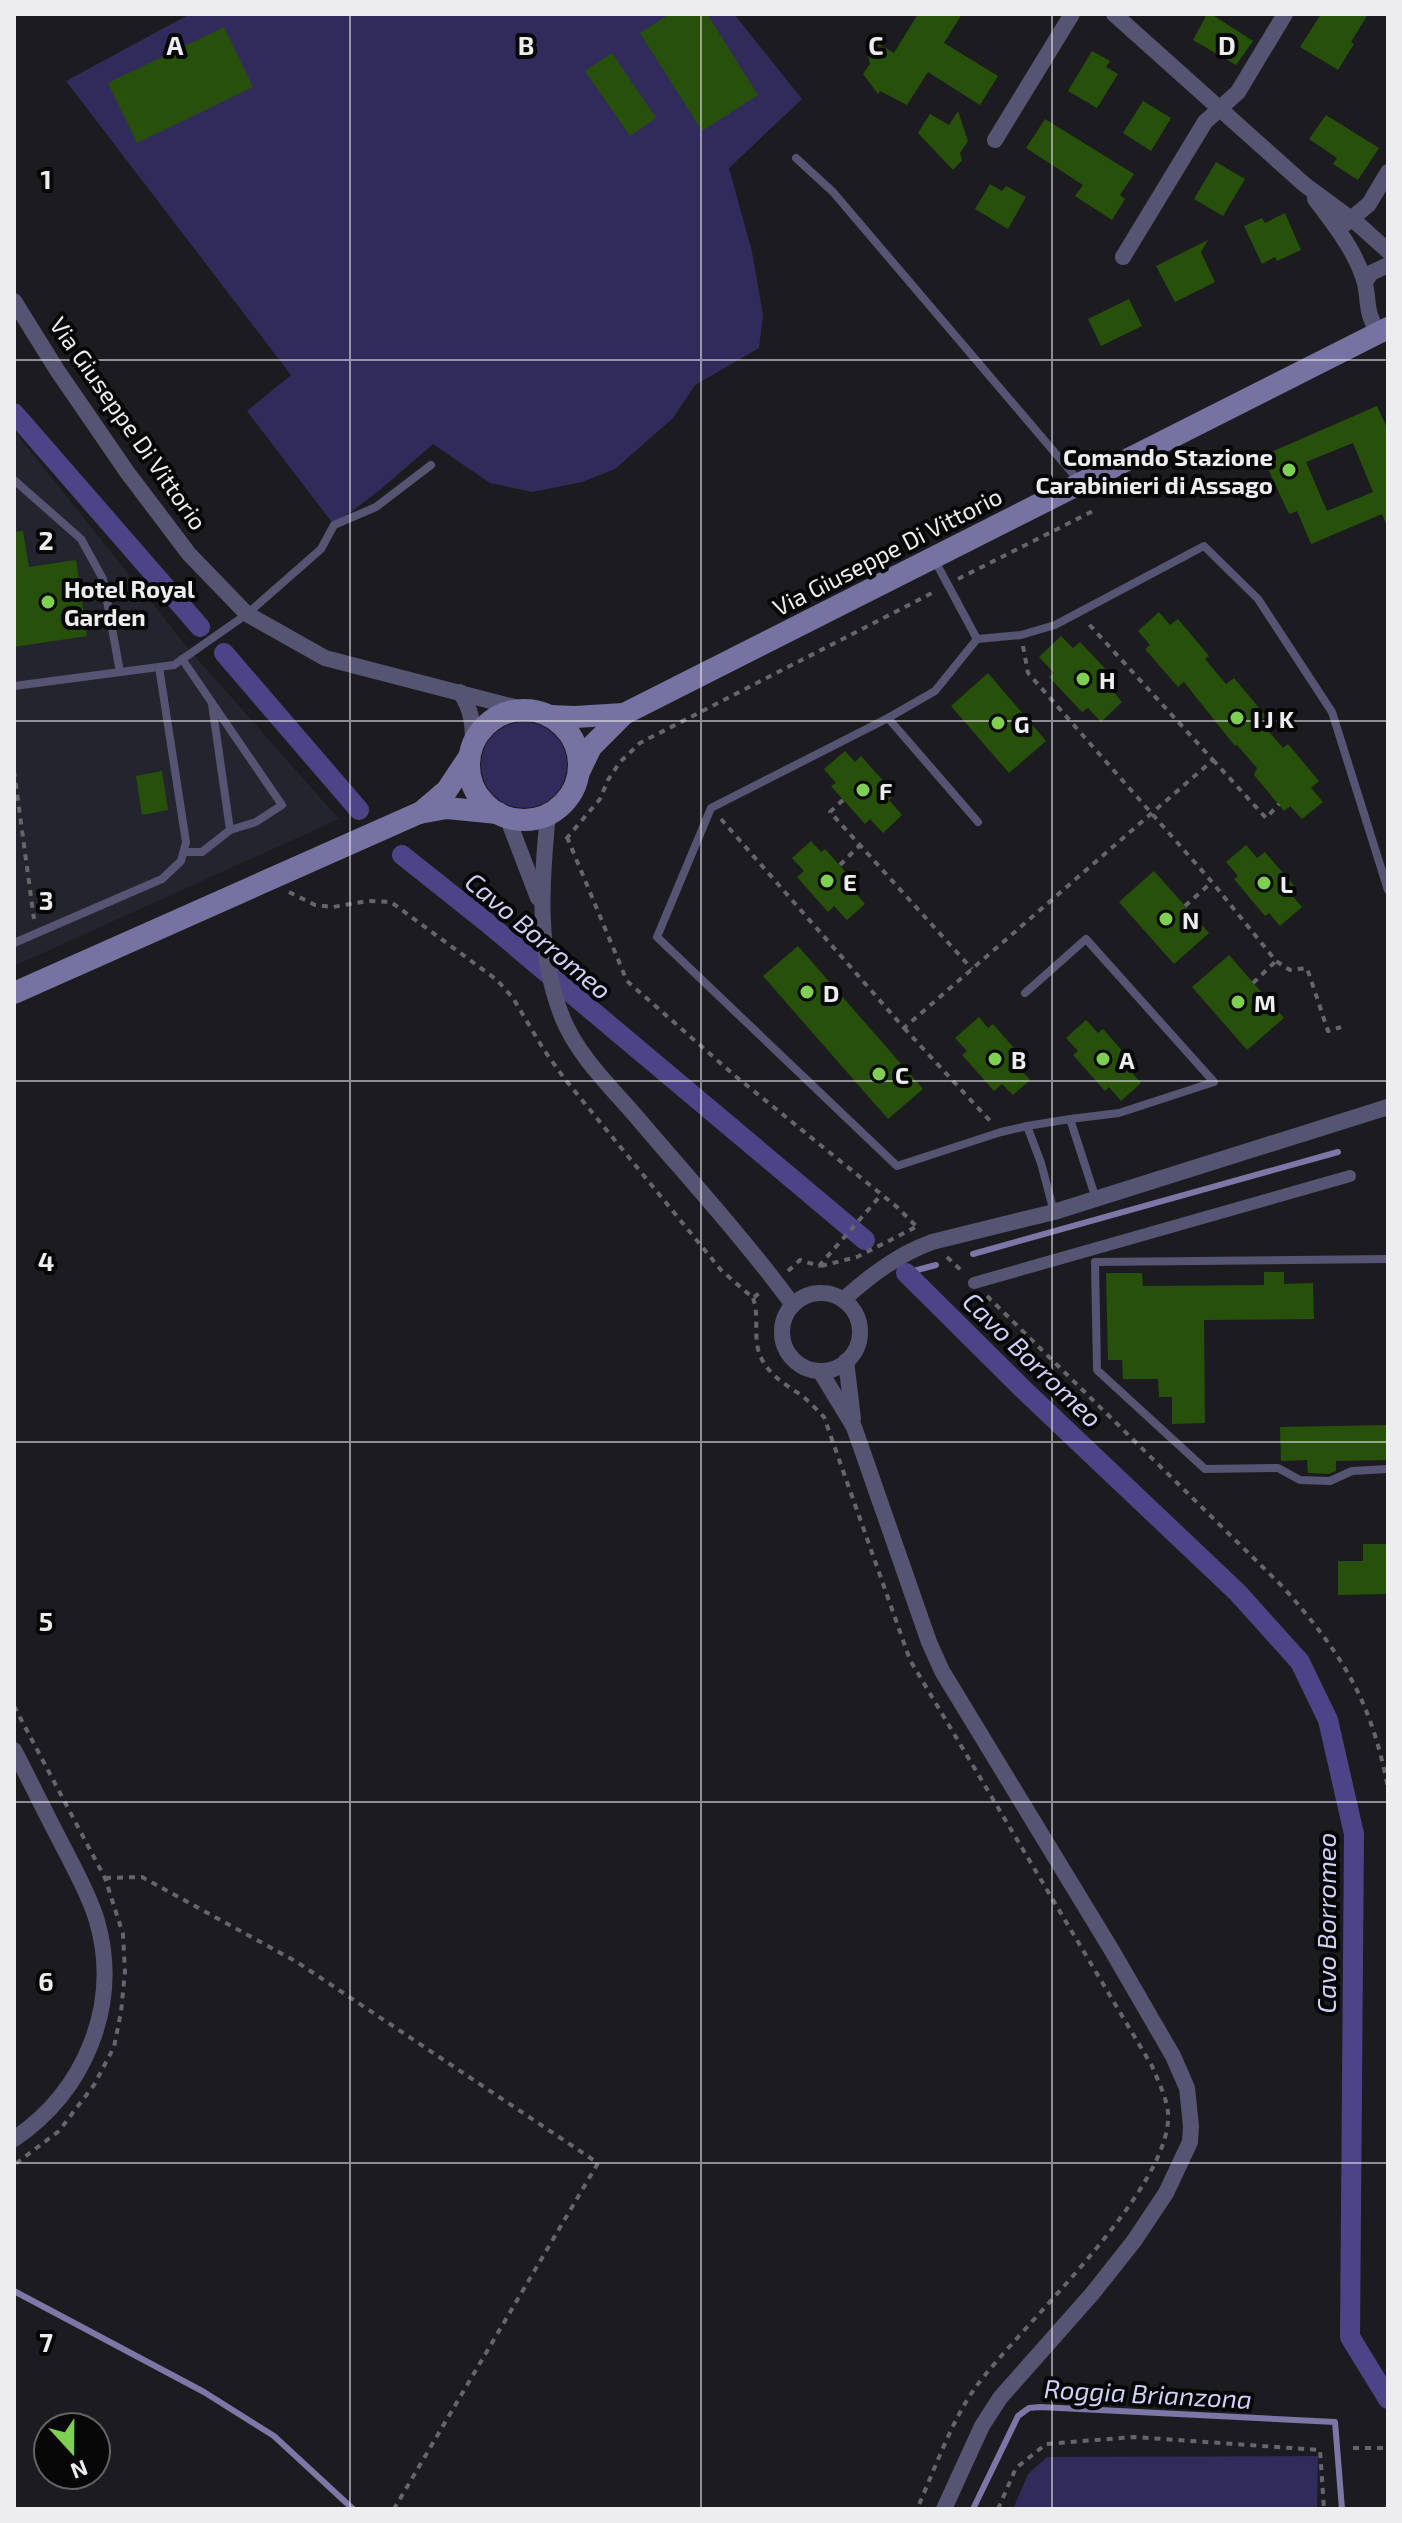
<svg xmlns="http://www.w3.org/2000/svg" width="1402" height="2523" viewBox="0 0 1402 2523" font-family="'Exo 2',sans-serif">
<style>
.built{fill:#24242e}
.green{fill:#312b5b}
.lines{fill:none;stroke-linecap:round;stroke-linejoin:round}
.stream{stroke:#7c77a6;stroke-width:6}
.canal{stroke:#4c4486;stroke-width:20}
.building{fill:#27500b;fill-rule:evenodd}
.path{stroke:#66666a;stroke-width:4;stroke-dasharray:6 6;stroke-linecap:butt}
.service{stroke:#555472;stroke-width:8}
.pedestrian{stroke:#555472;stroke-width:12}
.minor{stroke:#555472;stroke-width:16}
.secondary{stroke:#7673a2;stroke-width:22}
.grid{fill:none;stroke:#ededf0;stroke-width:2;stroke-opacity:0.55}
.poi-dot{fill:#7fd052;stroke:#070708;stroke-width:3}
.labels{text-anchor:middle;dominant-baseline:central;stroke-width:8;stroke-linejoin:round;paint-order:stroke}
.street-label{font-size:24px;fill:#ededf0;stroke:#070708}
.poi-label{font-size:24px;font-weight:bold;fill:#ededf0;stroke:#070708;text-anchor:start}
.water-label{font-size:26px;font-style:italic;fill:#d1d0f7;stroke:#070708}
.grid-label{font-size:26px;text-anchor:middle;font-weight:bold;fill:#ededf0;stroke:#070708;stroke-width:8;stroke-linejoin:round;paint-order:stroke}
</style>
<rect width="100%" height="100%" fill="#1c1c20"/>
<polygon class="built" points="14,431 192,653 339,819 14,966"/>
<g class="green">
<polygon points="190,14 734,14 802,99 729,168 752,252 763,315 759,348 695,385 673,418 615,469 582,482 532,492 490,483 433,444 381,489 334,525 247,411 291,375 66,81"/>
<circle cx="524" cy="765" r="43"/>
<polygon points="1318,2456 1317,2509 1013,2509 1028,2474 1047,2457"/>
</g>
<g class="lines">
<g class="stream">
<polyline points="973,1254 1338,1152"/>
<polyline points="906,1273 936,1265"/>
<polyline points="14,2291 204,2392 274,2436 353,2509"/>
<polyline points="973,2509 1018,2416 1029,2408 1040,2407 1335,2422 1342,2509"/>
</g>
<g class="canal">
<polyline points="14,413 200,627"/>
<polyline points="224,653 359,810"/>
<polyline points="402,855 490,925 865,1240"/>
<polyline points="906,1273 1026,1392 1238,1593 1300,1662 1328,1720 1354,1834 1350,2337 1388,2399"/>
</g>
</g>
<g class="building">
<polygon points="670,14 707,14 758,95 702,131 640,33"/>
<polygon points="918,14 962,14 944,43 998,76 980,105 928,72 907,105 880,91 878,94 863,74 870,64 867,51 874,41 894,53"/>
<polygon points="1207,14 1211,14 1253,41 1236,65 1193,40"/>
<polygon points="1321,14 1368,14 1351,42 1354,44 1338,70 1300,47"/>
<polygon points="224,27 253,87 137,143 108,83"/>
<polygon points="1092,51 1110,61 1106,67 1118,74 1097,108 1068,91"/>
<polygon points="612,53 656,118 630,136 585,71"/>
<polygon points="1143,101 1171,118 1151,151 1123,133"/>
<polygon points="958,111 968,141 960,153 962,160 953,170 918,133 930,114 949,125"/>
<polygon points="1326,115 1379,148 1358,180 1333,164 1337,158 1309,139"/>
<polygon points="1045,119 1134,174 1120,195 1125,199 1112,220 1075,196 1083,185 1026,148"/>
<polygon points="1216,162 1245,179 1223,216 1194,199"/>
<polygon points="990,184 1002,191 1006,186 1026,197 1008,229 975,209"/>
<polygon points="1285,213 1301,250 1277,261 1275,257 1262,264 1244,226 1262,218 1265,223"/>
<polygon points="1208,240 1201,252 1215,282 1175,302 1156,266"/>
<polygon points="1129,299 1142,326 1101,346 1088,319"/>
<path d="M1377,406l11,24v98l-6,-14 -71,30 -14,-33 -8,3 -27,-58zM1353,443l20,49 -46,19 -21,-49z"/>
<polygon points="23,531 29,567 76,560 87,636 14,647 14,532"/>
<polygon points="1159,612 1170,625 1178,619 1209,656 1205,659 1226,684 1234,678 1266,716 1260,721 1283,748 1288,744 1319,781 1311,788 1323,802 1302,819 1290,806 1284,811 1254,775 1257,768 1237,745 1235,746 1184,682 1178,687 1145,649 1150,645 1138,631"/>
<polygon points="1061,636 1073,648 1080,642 1117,681 1110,688 1122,702 1101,722 1088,708 1082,712 1049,677 1054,673 1039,657"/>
<polygon points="988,673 1046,741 1009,773 951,706"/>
<polygon points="845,751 855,762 861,756 895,794 889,800 902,815 883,833 870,819 865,824 831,786 836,783 824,769"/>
<polygon points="162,771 168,810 142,815 136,776"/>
<polygon points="811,841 821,852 825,849 858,886 853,890 865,904 847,920 834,906 828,912 797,877 804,871 792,858"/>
<polygon points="1246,845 1257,858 1265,852 1295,887 1289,892 1302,907 1280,926 1269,913 1265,916 1234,879 1238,876 1226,862"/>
<polygon points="1154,871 1209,933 1174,964 1119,902"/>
<polygon points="798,946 923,1089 888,1119 763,976"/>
<polygon points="1229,955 1284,1018 1247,1050 1192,987"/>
<polygon points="979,1017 988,1028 993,1024 1027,1063 1020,1069 1030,1080 1013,1095 1002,1084 994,1091 962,1055 967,1051 955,1038"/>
<polygon points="1086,1020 1098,1033 1103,1029 1133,1063 1128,1068 1141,1083 1121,1101 1109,1087 1105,1091 1073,1055 1078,1051 1066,1038"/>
<polygon points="1264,1272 1284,1272 1284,1284 1313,1283 1314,1319 1204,1320 1205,1423 1172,1424 1172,1397 1159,1397 1158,1379 1123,1379 1122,1360 1108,1360 1106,1273 1142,1273 1143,1286 1264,1285"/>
<polygon points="1388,1425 1388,1460 1336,1461 1336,1471 1329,1474 1308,1473 1307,1460 1281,1461 1280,1427"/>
<polygon points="1363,1544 1387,1544 1388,1594 1338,1595 1338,1561 1363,1561"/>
</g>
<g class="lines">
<g class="path">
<polyline points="958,579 1095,510"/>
<polyline points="1023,646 1028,673 1212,882 1276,961 1290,970 1307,968 1328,1031 1341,1027"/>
<polyline points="1213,760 1266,818 1279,804"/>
<polyline points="14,771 34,919"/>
<polyline points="843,800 830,812 972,969"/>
<polyline points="721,819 904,1028 1213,760 1086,621"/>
<polyline points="567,837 627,981 734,1075 897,1207 918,1228"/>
<polyline points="566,839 600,799 608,780 620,762 640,743 936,591"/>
<polyline points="840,865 860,845"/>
<polyline points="289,892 315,905 333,907 368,901 391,902 497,980 513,998 544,1050 564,1078 721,1270 753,1298 762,1291"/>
<polyline points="1185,906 1212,882"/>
<polyline points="1253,983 1276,961"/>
<polyline points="904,1028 992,1123"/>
<polyline points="947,1257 964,1273"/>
<polyline points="821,1266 857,1257 916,1227"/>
<polyline points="788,1271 800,1260 819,1266 882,1194"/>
<path d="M987,1296l296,291c59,67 88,112 105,201"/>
<path d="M753,1298c6,16 1,34 5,51 6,23 25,34 43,46 8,6 16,15 23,22l86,243 242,406c6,15 14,30 16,46 6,76 -148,214 -193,276 -24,34 -41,83 -58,121"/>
<polyline points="14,1706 105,1878 123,1934 125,1972 121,2012 114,2047 94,2085 59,2131 14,2165"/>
<polyline points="105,1878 142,1877 297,1962 598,2163 394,2509"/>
<polyline points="1353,2448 1388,2448"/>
<polyline points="998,2509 1016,2468 1046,2444 1134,2437 1320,2450 1324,2509"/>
</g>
<g class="service">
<polyline points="796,158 833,192 1079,481"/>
<polyline points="14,480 81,539 103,579 120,672"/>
<polyline points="934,559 977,639 1021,635 1055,625 1204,546 1258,599 1332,712 1388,890"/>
<polyline points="977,639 935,691 888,718 978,822"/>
<polyline points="182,659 282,805 256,822 230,830 202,852 184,852"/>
<polyline points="14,686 174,665 247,614 321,549 334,525 376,507 431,465"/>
<polyline points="212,704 230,830"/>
<polyline points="888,718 711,808 657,937 897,1166 1001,1132 1027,1126 1041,1163 1054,1212"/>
<polyline points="14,943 162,879 181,861 186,842 159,667"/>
<polyline points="1025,993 1086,939 1214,1082 1119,1113 1070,1119"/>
<polyline points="1027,1126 1070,1119 1096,1199"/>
<polyline points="1388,1259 1095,1262 1097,1370 1205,1469 1278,1468 1300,1480 1330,1481 1352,1471 1388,1469"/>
</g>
<polyline class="pedestrian" points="974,1283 1350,1176"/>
<g class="minor">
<polyline points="1114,14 1305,185 1358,224 1388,251"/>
<polyline points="995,140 1072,14"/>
<path d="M1315,199c18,24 40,51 49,81 6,21 0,32 15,53l9,1"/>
<polyline points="1345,224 1369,204 1388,172"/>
<polyline points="1123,257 1205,122 1238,92 1285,14"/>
<polyline points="1365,282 1371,273 1388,265"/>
<polyline points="14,301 57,370 127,472 189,554 247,614 325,658 522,709"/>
<path d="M460,692c12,18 13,32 13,52"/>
<path d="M548,814c-7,70 -12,139 15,205 16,39 51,71 77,102 52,61 106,120 153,184"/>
<polyline points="507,817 538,898"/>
<circle cx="821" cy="1332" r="39"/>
<path d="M843,1300c28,-25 54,-45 89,-58l122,-30 334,-105"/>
<polyline points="846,1361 853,1419"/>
<polyline points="820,1371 854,1427 929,1642 942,1671 1111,1949 1173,2056 1187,2088 1191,2126 1190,2142 1166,2193 1134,2241 1092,2294 1000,2398 982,2426 944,2509"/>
<path d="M14,1750c18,35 35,70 53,104 11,22 23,43 30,67 24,84 -12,170 -83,218"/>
</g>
<g class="secondary">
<circle cx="524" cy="765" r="55"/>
<polyline points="550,716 575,717 624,714"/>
<polyline points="579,772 591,747 624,714 1388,328"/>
<polyline points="420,813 447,790 469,757"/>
<polyline points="14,993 419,813 447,808 498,813"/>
</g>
</g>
<path class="grid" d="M350,14v2495M701,14v2495M1052,14v2495M14,360h1374M14,721h1374M14,1081h1374M14,1442h1374M14,1802h1374M14,2163h1374"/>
<g class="poi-dot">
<circle cx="1289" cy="470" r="8"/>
<circle cx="48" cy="602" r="8"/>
<circle cx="1083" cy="679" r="8"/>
<circle cx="1237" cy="718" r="8"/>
<circle cx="998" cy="723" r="8"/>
<circle cx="863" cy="790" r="8"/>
<circle cx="827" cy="881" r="8"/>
<circle cx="1264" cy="883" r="8"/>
<circle cx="1166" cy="919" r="8"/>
<circle cx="807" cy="992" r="8"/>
<circle cx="1238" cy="1002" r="8"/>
<circle cx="995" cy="1059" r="8"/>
<circle cx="1103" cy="1059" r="8"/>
<circle cx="879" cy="1074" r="8"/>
</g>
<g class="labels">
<g class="street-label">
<text transform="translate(129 423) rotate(55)">Via Giuseppe Di Vittorio</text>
<text transform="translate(887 551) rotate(-27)">Via Giuseppe Di Vittorio</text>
</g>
<g class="poi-label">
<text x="1273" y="456" text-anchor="end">Comando Stazione<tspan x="1273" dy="28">Carabinieri di Assago</tspan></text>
<text x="64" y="588">Hotel Royal<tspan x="64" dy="28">Garden</tspan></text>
<text x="1099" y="679">H</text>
<text x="1253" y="718">I J K</text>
<text x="1014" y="723">G</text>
<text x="879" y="790">F</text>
<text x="843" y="881">E</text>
<text x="1280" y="883">L</text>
<text x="1182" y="919">N</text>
<text x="823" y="992">D</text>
<text x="1254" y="1002">M</text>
<text x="1011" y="1059">B</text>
<text x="1119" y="1059">A</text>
<text x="895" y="1074">C</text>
</g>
<g class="water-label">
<text transform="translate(539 935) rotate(40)">Cavo Borromeo</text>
<text transform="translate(1033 1359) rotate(44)">Cavo Borromeo</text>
<text transform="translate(1325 1923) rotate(-90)">Cavo Borromeo</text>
<text transform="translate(1148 2393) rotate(3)">Roggia Brianzona</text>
</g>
</g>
<g class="grid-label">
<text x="175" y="55">A</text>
<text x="526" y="55">B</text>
<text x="876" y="55">C</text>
<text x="1227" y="55">D</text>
<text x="46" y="189">1</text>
<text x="46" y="550">2</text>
<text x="46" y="910">3</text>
<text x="46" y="1271">4</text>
<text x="46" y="1631">5</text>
<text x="46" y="1991">6</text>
<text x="46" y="2352">7</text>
</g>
<rect width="1402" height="2523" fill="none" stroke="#ededf0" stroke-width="32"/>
<g transform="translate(72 2451) rotate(159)"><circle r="38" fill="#070708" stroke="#636365" stroke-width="2"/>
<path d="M0-6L14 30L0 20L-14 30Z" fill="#7fd052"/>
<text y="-12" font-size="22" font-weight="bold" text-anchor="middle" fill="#ededf0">N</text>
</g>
</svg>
